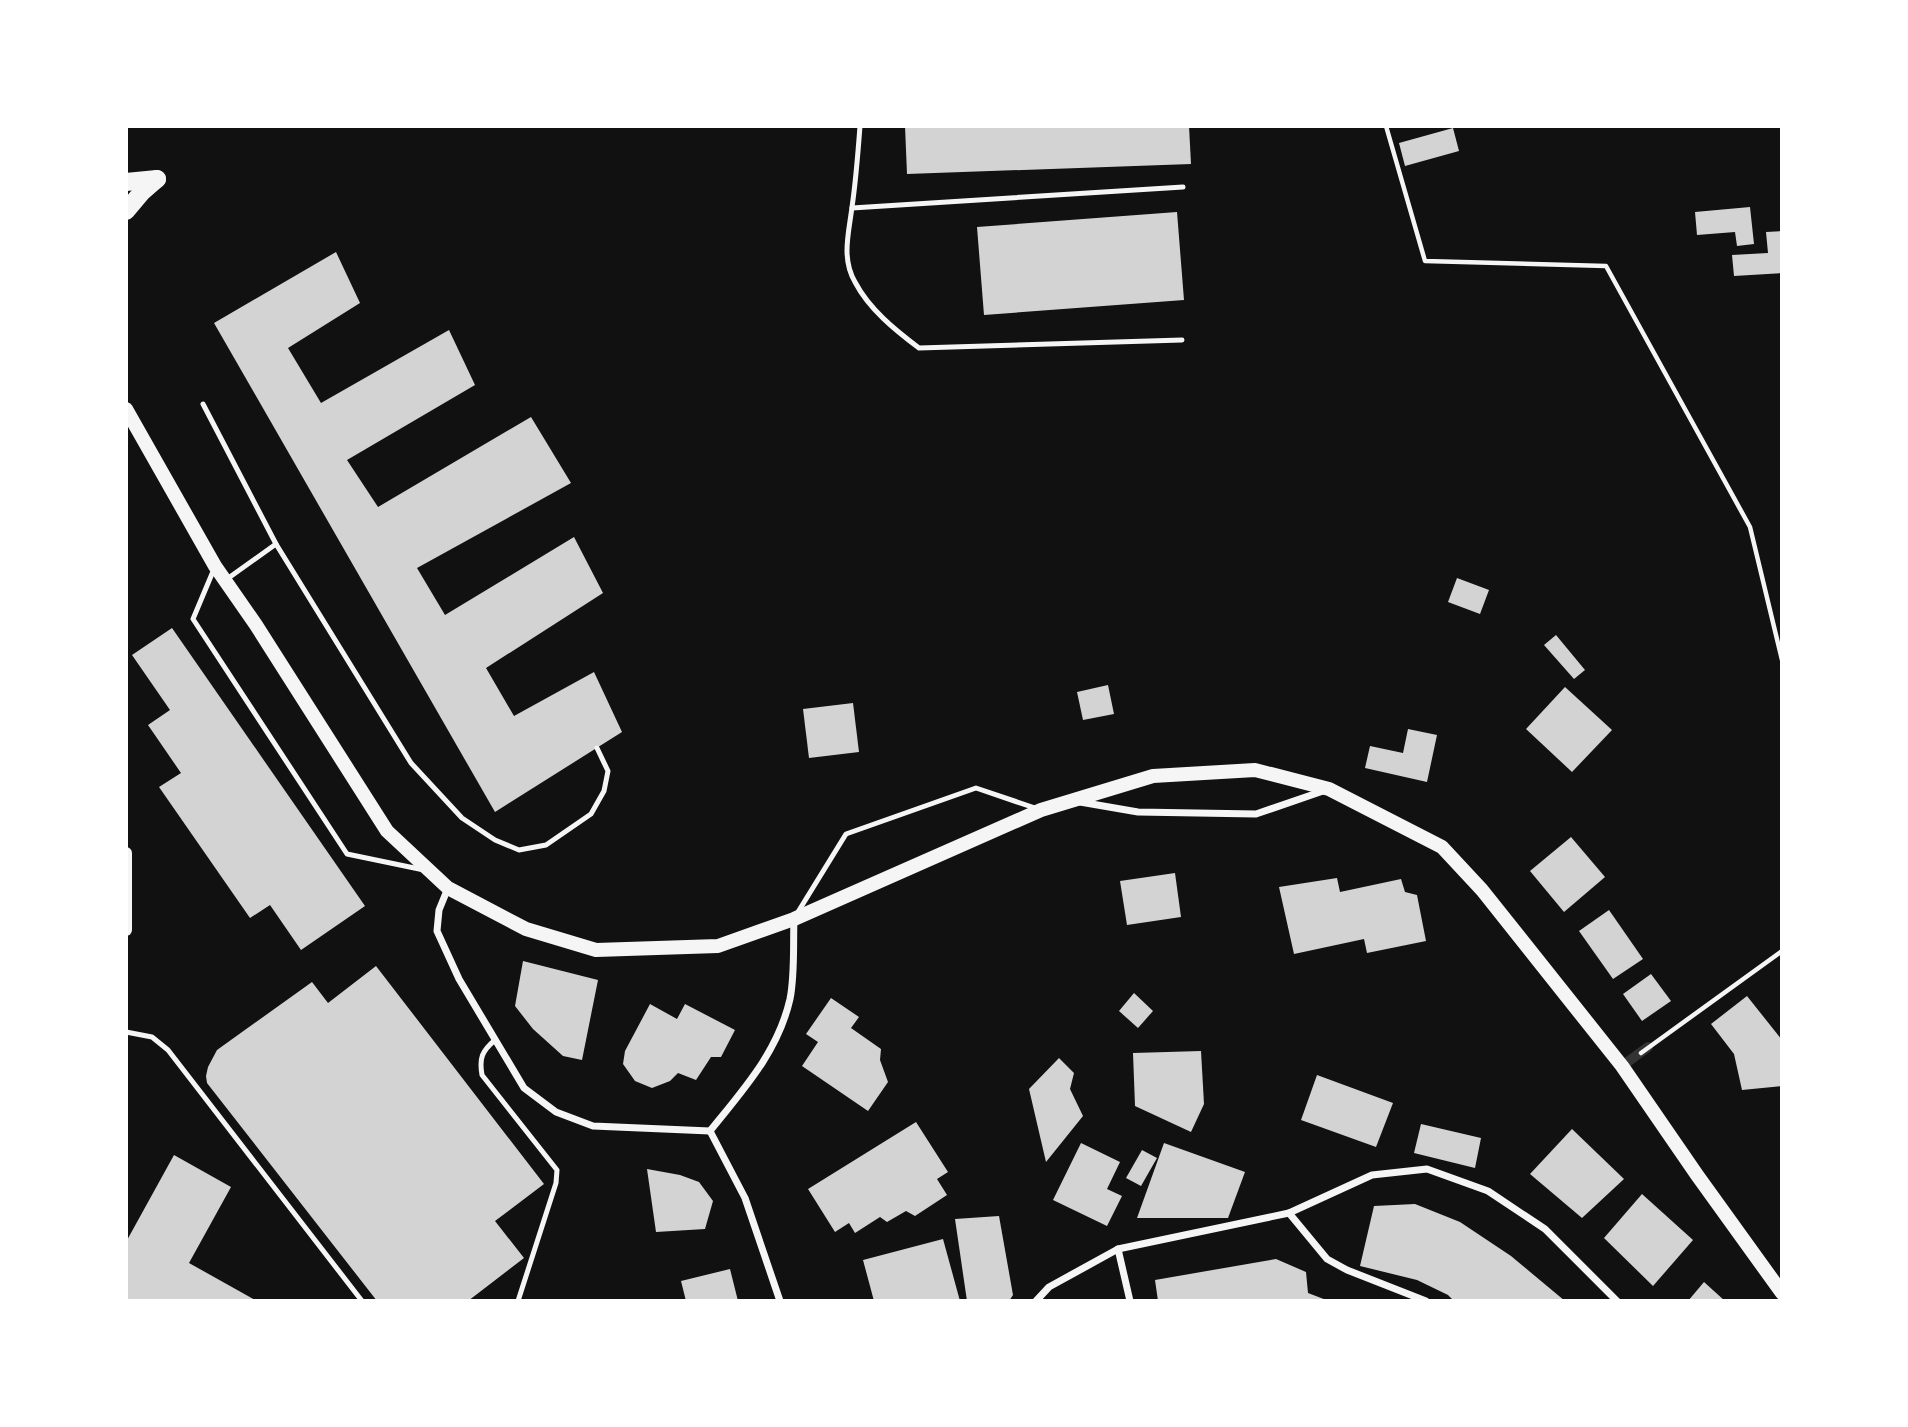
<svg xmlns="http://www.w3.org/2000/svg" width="1908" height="1427" viewBox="0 0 1908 1427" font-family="'Crimson Pro',serif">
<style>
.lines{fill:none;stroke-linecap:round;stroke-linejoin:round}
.stream{stroke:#333;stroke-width:10}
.building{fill:#d3d3d3}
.path{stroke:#f5f5f5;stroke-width:4.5}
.service{stroke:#f5f5f5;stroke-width:5}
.minor{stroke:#f5f5f5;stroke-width:7}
.tertiary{stroke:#f5f5f5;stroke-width:12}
.secondary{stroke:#f5f5f5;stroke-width:14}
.primary{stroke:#f5f5f5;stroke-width:18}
</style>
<rect width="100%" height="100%" fill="#111"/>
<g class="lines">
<polyline class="stream" points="1625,1071 1622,1066 1648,1047"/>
</g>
<g class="building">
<polygon points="905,126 1189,126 1191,164 907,174"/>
<polygon points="1453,128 1459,151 1405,166 1399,143"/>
<polygon points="1750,207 1754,244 1737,246 1735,232 1697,235 1695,212"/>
<polygon points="1177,212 1184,300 984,315 977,227"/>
<polygon points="1782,231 1782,273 1734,276 1732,255 1768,253 1766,232"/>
<polygon points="336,252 360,303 288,348 321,403 449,330 475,385 347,460 378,507 531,417 571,483 417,568 445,615 574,537 603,593 486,668 514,716 594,672 622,732 495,812 214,323"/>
<polygon points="1457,578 1489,590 1480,614 1448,602"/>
<polygon points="172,628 365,906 301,950 270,905 250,918 159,787 181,773 148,725 170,710 132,655"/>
<polygon points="1556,635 1585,670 1574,679 1544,645"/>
<polygon points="1108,685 1114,714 1083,720 1077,692"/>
<polygon points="1565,687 1612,730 1572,772 1526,729"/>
<polygon points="853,703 859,752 809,758 803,709"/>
<polygon points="1408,729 1437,735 1427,782 1365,768 1370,746 1403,753"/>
<polygon points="1571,837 1605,877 1564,912 1530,871"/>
<polygon points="1175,873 1181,917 1127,925 1120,881"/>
<polygon points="1337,878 1340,892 1401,879 1405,892 1417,895 1426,941 1367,953 1364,939 1294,954 1279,887"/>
<polygon points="1609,910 1643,959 1613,979 1579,931"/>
<polygon points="523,961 598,980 582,1060 563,1056 533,1029 515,1006"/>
<polygon points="376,966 544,1184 495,1221 524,1258 468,1301 377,1301 207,1083 206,1076 208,1067 217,1050 312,982 328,1003"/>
<polygon points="1651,974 1671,1001 1642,1021 1623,994"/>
<polygon points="1134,993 1153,1011 1138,1028 1119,1011"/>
<polygon points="1747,996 1782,1040 1782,1086 1742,1090 1734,1054 1711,1024"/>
<polygon points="831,998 859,1017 851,1028 881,1049 880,1060 888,1082 868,1111 802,1066 818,1042 806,1034"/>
<polygon points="650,1004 677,1019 685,1004 735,1030 721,1057 711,1057 696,1080 678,1073 670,1081 652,1088 635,1081 623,1064 625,1051"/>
<polygon points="1201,1051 1204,1104 1191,1132 1135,1106 1133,1053"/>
<polygon points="1059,1058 1074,1073 1070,1089 1083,1116 1046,1162 1029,1089"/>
<polygon points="1317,1075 1393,1103 1376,1147 1301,1120"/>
<polygon points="916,1122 948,1172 937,1179 947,1195 915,1216 906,1211 887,1222 880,1217 855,1233 849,1223 835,1232 808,1189"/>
<polygon points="1421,1124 1481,1138 1475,1168 1414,1153"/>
<polygon points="1572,1129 1624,1179 1582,1218 1530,1174"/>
<polygon points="1081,1143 1120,1162 1107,1189 1122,1196 1107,1226 1053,1200"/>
<polygon points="1164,1143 1245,1172 1228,1218 1137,1218"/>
<polygon points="1142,1150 1157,1158 1141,1186 1126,1178"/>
<polygon points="174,1155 231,1187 189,1263 257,1301 126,1301 126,1242"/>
<polygon points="647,1169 680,1175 699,1182 713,1201 705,1229 656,1232"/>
<polygon points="1642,1194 1693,1240 1653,1286 1604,1238"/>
<polygon points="1415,1204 1460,1222 1511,1256 1565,1301 1454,1301 1448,1295 1417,1280 1360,1266 1374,1206"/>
<polygon points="999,1216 1013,1295 1009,1301 967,1301 955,1219"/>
<polygon points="943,1239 960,1301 874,1301 863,1260"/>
<polygon points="1276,1259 1306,1272 1308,1293 1329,1301 1158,1301 1155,1280"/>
<polygon points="730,1269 738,1301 686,1301 681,1281"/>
<polygon points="1704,1282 1725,1301 1688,1301"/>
</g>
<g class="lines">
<g class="path">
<polyline points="1386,126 1425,261 1606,266 1750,527 1782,660"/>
<polyline points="1641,1053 1782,951"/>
</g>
<g class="service">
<path d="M860,126c-2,27 -4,54 -8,81 -3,25 -11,51 3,75 14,27 40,48 64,66l263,-8"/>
<polyline points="852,208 1183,187"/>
<polyline points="203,404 276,544 411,763 462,818 495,840 519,850 546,845 591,814 604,791 608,771 597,748"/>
<polyline points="214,569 193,619 347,854 424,870"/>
<polyline points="227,579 276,544"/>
<polyline points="798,912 846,834 976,788 1035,808"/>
<polyline points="126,1032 152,1037 168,1050 362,1301"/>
<path d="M495,1040c-13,11 -16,18 -13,35l75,95 -1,13 -38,118"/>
</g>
<g class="minor">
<polyline points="1080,802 1138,812 1256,814 1326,790"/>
<polyline points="448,888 439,910 437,931 459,979 524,1088 556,1112 593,1126 710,1131"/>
<path d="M710,1131c33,-41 68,-79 80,-132 5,-25 3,-55 4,-80"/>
<polyline points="710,1131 745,1198 780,1301"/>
<polyline points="1289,1213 1327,1259 1347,1270 1426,1301"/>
<polyline points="1118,1249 1130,1301"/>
<polyline points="1036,1301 1049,1287 1118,1249 1289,1213 1372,1175 1427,1169 1488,1191 1545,1229 1617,1301"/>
</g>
<polyline class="tertiary" points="126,853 126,930"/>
<polyline class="secondary" points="126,409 215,566 256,625 387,831 448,888 526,929 596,950 718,946 794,919 1041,810 1153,776 1255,770 1329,789 1442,847 1482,890 1622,1066 1697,1175 1782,1293"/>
<g class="primary">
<polyline points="126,182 157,179"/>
<polyline points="126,211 142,192 157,179"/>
</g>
</g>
<rect width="1908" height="1427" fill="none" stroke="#ffffff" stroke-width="256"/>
</svg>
